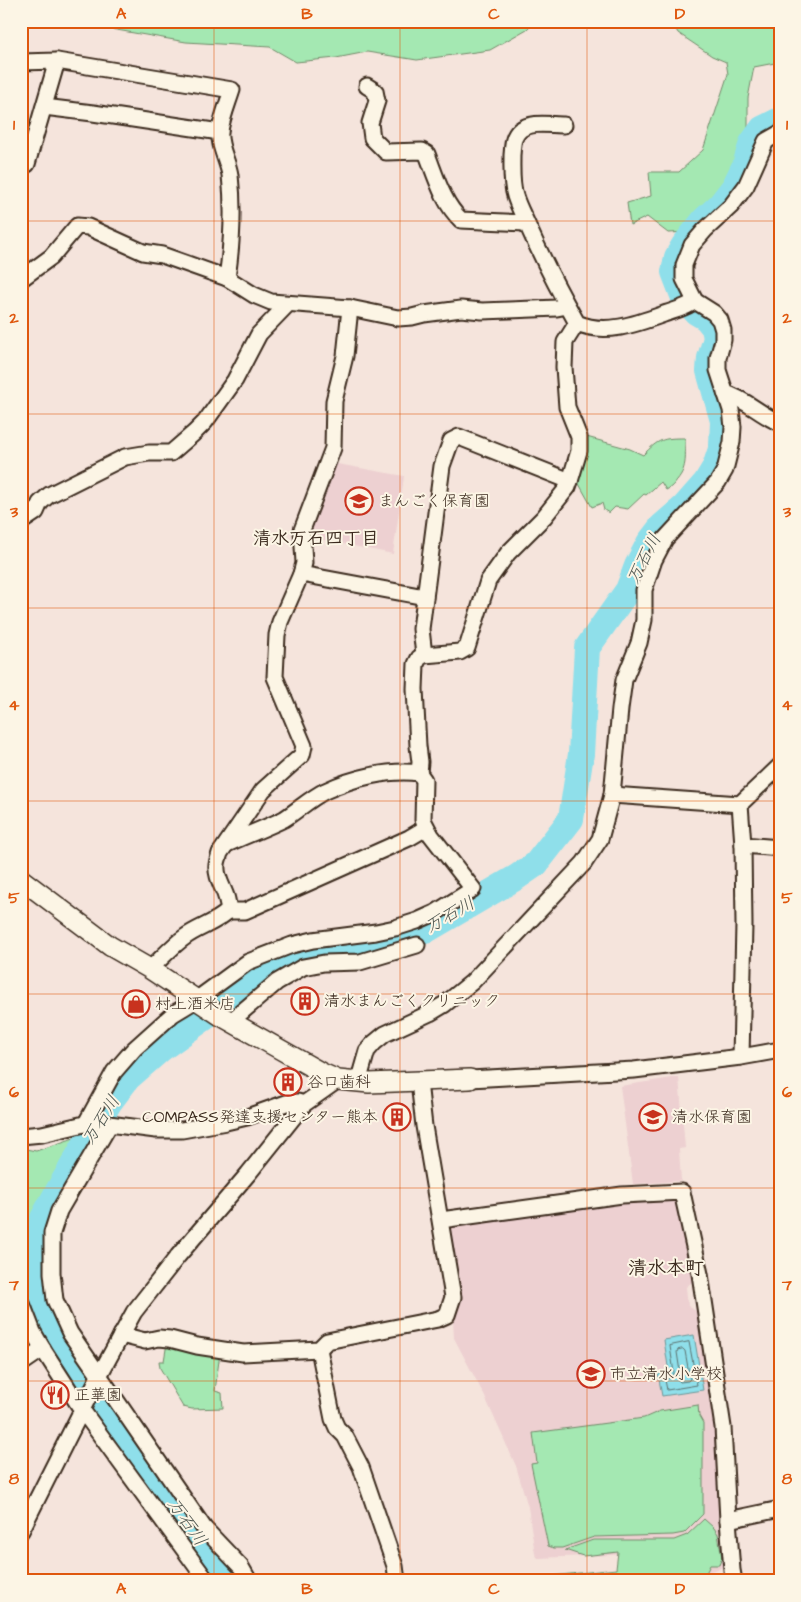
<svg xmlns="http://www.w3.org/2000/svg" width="801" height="1602" viewBox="0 0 801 1602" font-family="'Architects Daughter','Klee One',sans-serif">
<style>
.built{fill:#edd0d1}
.green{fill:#a4e8b2;stroke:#708968}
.water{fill:#8fdfea;stroke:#6d9798}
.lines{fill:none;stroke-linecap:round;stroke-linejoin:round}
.shore{stroke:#5d7270;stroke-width:1}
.river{stroke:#8fdfea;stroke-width:26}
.minor-casing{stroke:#3b2a1e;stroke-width:19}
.tertiary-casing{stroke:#3b2a1e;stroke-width:22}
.minor{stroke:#fcf5e5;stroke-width:15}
.tertiary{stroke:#fcf5e5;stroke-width:19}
.grid{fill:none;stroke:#df570d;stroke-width:1;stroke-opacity:0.55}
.labels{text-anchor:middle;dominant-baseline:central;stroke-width:4;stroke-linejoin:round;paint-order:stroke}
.poi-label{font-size:16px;fill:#3b2a1e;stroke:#fcf5e5;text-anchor:start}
.neighbourhood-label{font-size:18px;font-weight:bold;fill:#3b2a1e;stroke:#fcf5e5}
.water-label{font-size:18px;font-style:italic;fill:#505751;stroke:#fcf5e5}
.quarter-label{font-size:19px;font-weight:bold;fill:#3b2a1e;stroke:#fcf5e5}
.neatline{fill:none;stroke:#df570d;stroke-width:2}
.grid-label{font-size:16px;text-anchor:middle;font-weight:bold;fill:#df570d}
</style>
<rect width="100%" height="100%" fill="#f5e4dc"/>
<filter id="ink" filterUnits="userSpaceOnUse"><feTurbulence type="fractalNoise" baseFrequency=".02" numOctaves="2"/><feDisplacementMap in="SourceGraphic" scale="10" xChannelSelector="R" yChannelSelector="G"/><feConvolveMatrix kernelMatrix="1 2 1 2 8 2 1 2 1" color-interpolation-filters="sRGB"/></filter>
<g filter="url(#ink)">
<g class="built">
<polygon points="332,463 404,476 393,554 314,538 315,530 307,527"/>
<polygon points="679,1077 685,1148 679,1149 681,1181 633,1184 620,1086"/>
<polygon points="673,1198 678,1200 693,1277 692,1282 686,1287 688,1306 699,1313 717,1435 720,1506 724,1562 721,1568 701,1574 636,1554 538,1558 535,1554 528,1507 516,1466 484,1395 454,1338 453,1320 456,1308 447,1228 450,1224 561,1208"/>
</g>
<g class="green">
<polygon points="21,21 535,21 527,29 490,50 417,60 367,52 336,58 296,62 270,47 186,42 105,28 21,22"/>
<polygon points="671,21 780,21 780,62 754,67 748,98 748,136 739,168 715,206 690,232 668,233 647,217 630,225 627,203 651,196 649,172 679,172 703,150 728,74 726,62 712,56 678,33"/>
<path d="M583,436l47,13 13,6c16,-16 19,-17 42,-17 0,17 3,29 -8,42 -3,4 -6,8 -11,10l-5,-8 -15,13 -2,-1 -16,15 -13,-2 -6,6 -5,-3 -2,-7 -10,4 -14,-25 5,-28z"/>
<path d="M74,1138l6,3c-15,24 -33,48 -43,74 -4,11 -5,23 -7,34l-2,1 -7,-18v-84l15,3z"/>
<polygon points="167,1343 220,1353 215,1391 222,1393 223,1408 192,1409 183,1407 160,1368 159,1361 164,1361"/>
<polygon points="698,1405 699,1416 703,1423 703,1514 684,1533 673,1535 594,1537 562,1548 554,1548 548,1546 531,1464 537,1463 533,1433 644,1418 660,1411"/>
<polygon points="704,1519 714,1528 718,1534 722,1558 719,1565 710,1565 705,1575 697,1581 538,1581 542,1577 616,1569 618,1552 583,1556 565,1550 593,1540 674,1540 687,1535"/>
</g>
<polygon class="water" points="694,1335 703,1390 662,1396 658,1374 669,1373 664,1340"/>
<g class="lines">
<g class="shore">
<polygon points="689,1342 697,1385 667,1390 665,1380 672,1377 674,1373 670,1346"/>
<polygon points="683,1349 685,1351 690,1379 688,1381 680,1382 678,1380 680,1372 677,1352 678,1350"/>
</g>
<g class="river">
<polyline points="27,1260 48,1320 62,1349 141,1461 199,1539 225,1581"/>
<polyline points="33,1277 35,1252 43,1218 59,1189 109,1103 128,1078 161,1049 241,992 268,969 300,954 394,941 425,931 517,877 536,864 571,819 581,754 587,648 628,590 637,566 649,543 662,526 684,507 706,482 715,467 722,446 723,421 709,371 710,358 716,338 714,328 706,318 696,312 684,298 674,272 677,257 684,245 704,220 720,205 734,187 745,165 752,143 762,129 780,120"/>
</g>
<g class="minor-casing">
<g id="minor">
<path d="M21,62l36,-1 175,29c-4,13 -10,27 -12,41 -2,14 8,30 10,44 4,35 2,69 -3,103"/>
<path d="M367,86l8,5 2,10 -7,22 2,15 14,14 36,-1 5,3c9,23 16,49 34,66l65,3"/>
<polyline points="44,107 93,113 220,132"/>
<path d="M564,125c-15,0 -32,-4 -44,5 -8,7 -7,16 -8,25 0,14 -1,28 3,41 3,10 8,19 12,28 15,34 32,67 50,99 29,13 62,0 90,-10 9,-3 21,-6 28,-12"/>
<polyline points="21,165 27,164 57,61"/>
<polyline points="21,279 51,257 77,226 88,227 143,252 162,255 227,278 254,295 271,302 350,308 398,318 412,317 424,314 461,309 482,311 509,310 557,308 567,306"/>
<path d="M725,393c21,6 35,22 55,30"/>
<polyline points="21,522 36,512 40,503 49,495 125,457 149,453 171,453 194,433 205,422 235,380 259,334 288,304"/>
<polyline points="301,574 425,597"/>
<polyline points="424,655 421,629 442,466 451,441 459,437 570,481"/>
<polyline points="612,795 740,804 780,766"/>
<polyline points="740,804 743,845 744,925 741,1057"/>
<path d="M227,844c19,-9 39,-16 57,-25 14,-9 27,-21 41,-28 28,-13 64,-22 94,-18"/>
<polyline points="743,845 780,848"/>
<polyline points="228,911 245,911 409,838 426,828"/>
<path d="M150,969c11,-10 22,-23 35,-32 13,-10 31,-14 43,-26 2,-17 -13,-30 -11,-46 0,-4 2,-8 3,-12l43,-63 39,-35 2,-9 -29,-69 2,-42 3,-13 21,-48 3,-11 -2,-33 31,-82 1,-47 11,-45 5,-48"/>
<polyline points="231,1021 277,982 303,967 324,963 360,962 417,945"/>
<polyline points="470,1079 634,1070 741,1057 780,1050"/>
<polyline points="355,1082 361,1072 367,1051 374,1043 385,1034 430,1013 445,1004 472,982 584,863 600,839 612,795 620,709 624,680 639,643 644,620 644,590 654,560 665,539 718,482 725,470 732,442 733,427 731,410 718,370 718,358 723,340 723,330 720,320 714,313 695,301 684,279 684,265 692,245 705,230 731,206 746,186 766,141 780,133"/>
<polyline points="86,1123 114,1072 134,1049 173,1014 196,1000 248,962 292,945 313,940 376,932 395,928 417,921 435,913 473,889 431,835 423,820 424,780 419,773 420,762 418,746 415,689 416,664 419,658 424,655 460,652 467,648 488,581 508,553 544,517 568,487 570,481 579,451 579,437 567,407 564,367 565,342 577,323"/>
<polyline points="110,1124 59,1211 52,1233 52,1273 55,1300 70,1333 158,1461 204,1528 241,1567 249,1581"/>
<polyline points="21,1136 42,1134 93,1122 156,1130 182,1130 226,1122 247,1117 289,1102 298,1102 304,1104"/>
<polyline points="441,1220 622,1195 682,1192 700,1274 723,1427 728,1520 732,1570 734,1581"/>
<polyline points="21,1301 33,1332 44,1351 82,1410 207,1581"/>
<polyline points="121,1335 145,1341 159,1338 170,1339 197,1346 243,1353 319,1349 327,1341 438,1319 447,1315 453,1297 424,1126 419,1082"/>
<polyline points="319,1349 333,1419 337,1428 345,1436 361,1467 395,1566 397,1581"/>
<polyline points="21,1364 43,1349"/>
<polyline points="728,1520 780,1509"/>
<polyline points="21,1531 99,1376 134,1312 178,1256 248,1174 304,1104 338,1080"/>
</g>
</g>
<g class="tertiary-casing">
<polyline id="tertiary" points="21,879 110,946 150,969 221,1016 322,1073 338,1080 369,1083 470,1079"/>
</g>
<use href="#minor" class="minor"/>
<use href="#tertiary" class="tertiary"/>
</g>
</g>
<path class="grid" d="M214,21v1560M400,21v1560M587,21v1560M21,221h759M21,414h759M21,608h759M21,801h759M21,994h759M21,1188h759M21,1381h759"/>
<defs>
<g id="school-ring" transform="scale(1.4375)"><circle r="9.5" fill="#fcf5e5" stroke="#c8321e" stroke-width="1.5"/><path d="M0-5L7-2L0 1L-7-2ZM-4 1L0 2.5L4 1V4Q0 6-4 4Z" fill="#c8321e"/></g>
<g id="building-ring" transform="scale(1.4375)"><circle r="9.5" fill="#fcf5e5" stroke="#c8321e" stroke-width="1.5"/><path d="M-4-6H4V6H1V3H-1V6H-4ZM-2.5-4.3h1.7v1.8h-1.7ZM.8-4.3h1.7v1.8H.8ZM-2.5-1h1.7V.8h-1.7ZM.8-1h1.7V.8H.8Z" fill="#c8321e"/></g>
<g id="shop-ring" transform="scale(1.4375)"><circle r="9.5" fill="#fcf5e5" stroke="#c8321e" stroke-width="1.5"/><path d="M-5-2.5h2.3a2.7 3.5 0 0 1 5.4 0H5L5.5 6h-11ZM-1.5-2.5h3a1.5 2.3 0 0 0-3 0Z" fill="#c8321e"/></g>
<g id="restaurant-ring" transform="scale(1.4375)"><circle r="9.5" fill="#fcf5e5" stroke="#c8321e" stroke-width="1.5"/><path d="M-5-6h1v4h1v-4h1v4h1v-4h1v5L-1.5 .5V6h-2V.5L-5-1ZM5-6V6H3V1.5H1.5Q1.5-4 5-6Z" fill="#c8321e"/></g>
</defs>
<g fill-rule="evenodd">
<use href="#school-ring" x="359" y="501"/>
<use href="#building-ring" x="305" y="1001"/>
<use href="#shop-ring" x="136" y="1004"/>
<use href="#building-ring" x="288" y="1082"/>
<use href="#building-ring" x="397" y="1117"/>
<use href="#school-ring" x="653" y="1117"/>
<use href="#school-ring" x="591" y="1374"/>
<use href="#restaurant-ring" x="55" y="1395"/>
</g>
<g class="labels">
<g class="poi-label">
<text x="378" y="501">まんごく保育園</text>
<text x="324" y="1001">清水まんごくクリニック</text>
<text x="155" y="1004">村上酒米店</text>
<text x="307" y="1082">谷口歯科</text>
<text x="378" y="1117" text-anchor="end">COMPASS発達支援センター熊本</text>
<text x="672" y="1117">清水保育園</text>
<text x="610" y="1374">市立清水小学校</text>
<text x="74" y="1395">正華園</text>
</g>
<g class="neighbourhood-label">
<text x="316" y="538">清水万石四丁目</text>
</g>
<g class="water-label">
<text transform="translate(644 559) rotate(-63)">万石川</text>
<text transform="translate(450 915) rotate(-30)">万石川</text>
<text transform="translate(101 1120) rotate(-58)">万石川</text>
<text transform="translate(187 1522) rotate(55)">万石川</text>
</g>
<g class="quarter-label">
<text x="666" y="1268">清水本町</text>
</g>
</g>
<rect width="801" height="1602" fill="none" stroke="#fcf5e5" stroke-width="55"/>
<rect x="28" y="28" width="746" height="1546" class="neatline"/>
<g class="grid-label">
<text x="121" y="19">A</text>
<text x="307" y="19">B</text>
<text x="494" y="19">C</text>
<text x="680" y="19">D</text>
<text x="14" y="130">1</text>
<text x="787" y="130">1</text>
<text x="14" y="323">2</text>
<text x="787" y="323">2</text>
<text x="14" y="517">3</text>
<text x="787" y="517">3</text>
<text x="14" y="710">4</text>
<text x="787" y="710">4</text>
<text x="14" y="903">5</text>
<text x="787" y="903">5</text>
<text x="14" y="1097">6</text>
<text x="787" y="1097">6</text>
<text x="14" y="1290">7</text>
<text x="787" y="1290">7</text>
<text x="14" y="1484">8</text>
<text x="787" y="1484">8</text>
<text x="121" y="1594">A</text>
<text x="307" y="1594">B</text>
<text x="494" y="1594">C</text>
<text x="680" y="1594">D</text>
</g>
</svg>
